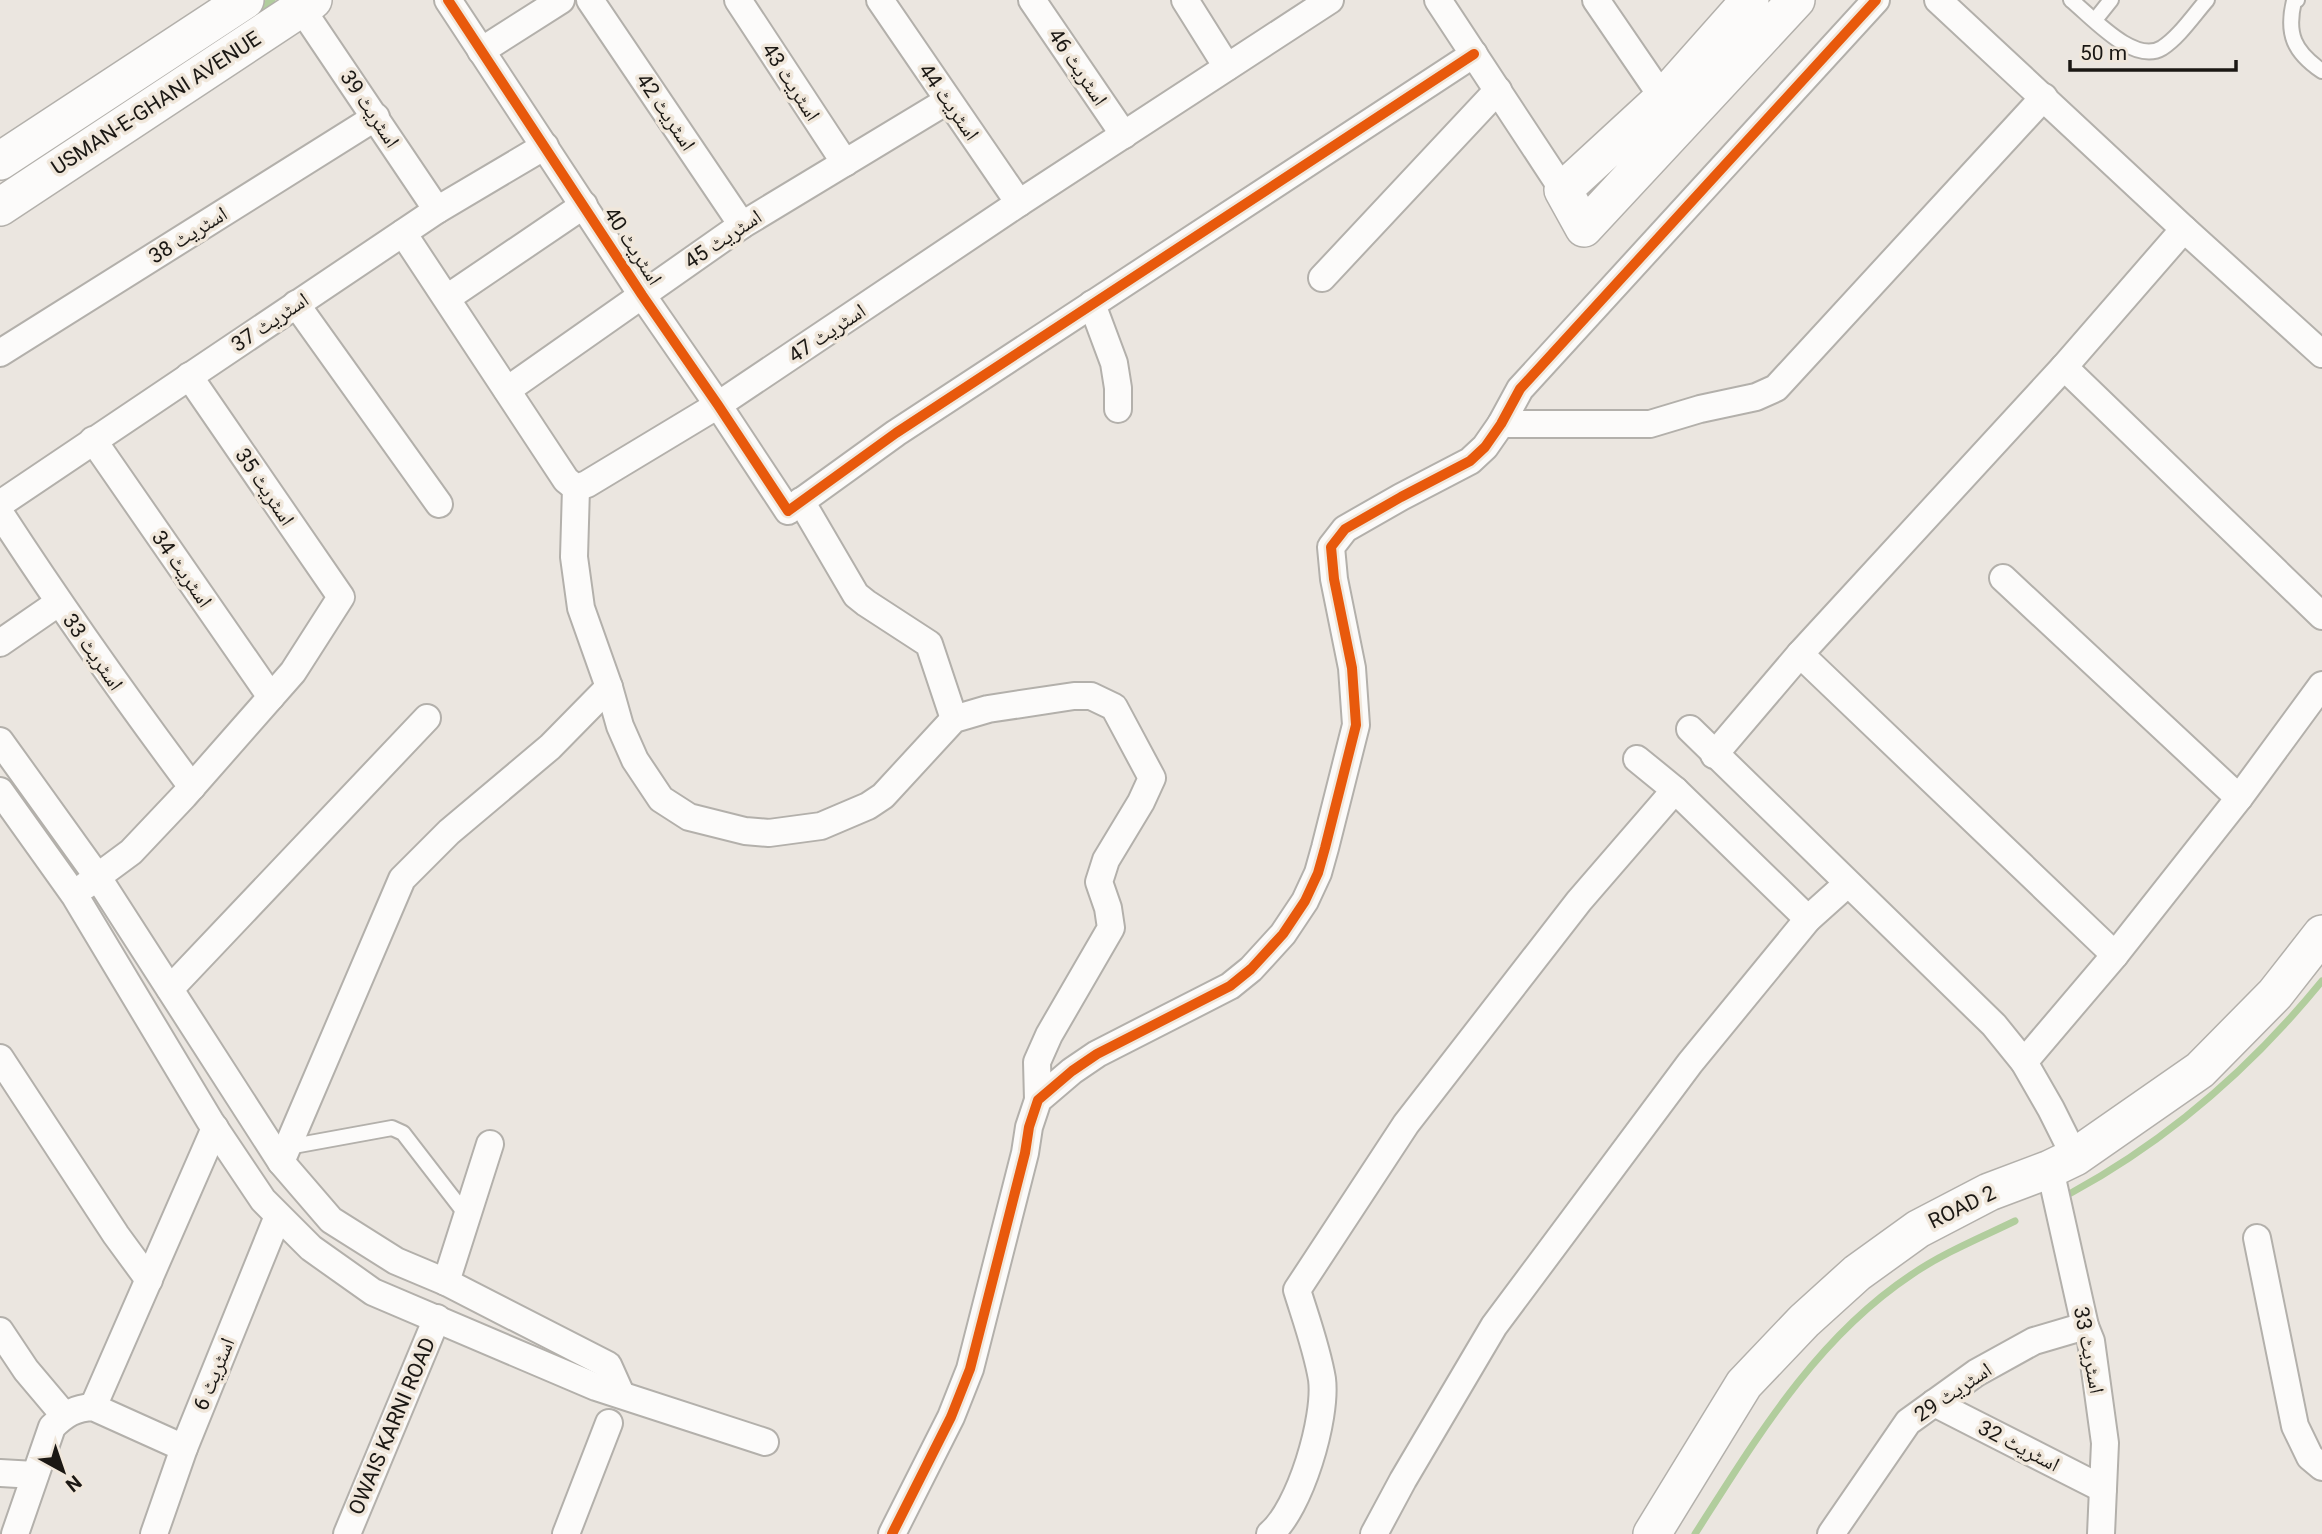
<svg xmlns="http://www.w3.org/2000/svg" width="2322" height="1534" viewBox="0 0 2322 1534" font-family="Roboto,'Noto Naskh Arabic',sans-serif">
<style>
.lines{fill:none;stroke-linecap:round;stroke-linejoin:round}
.stream{stroke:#b1cd9d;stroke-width:7}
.lane-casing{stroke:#b3b0ab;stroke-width:18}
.street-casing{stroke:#b3b0ab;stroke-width:30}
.secondary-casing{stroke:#b3b0ab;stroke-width:40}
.lane{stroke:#fcfbfa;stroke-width:14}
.street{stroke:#fcfbfa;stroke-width:26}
.secondary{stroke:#fcfbfa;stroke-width:37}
.cycleway-casing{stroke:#f0e7db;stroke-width:15}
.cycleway{stroke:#e8590c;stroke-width:10}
.labels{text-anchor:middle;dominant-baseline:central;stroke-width:7;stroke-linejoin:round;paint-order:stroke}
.street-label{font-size:21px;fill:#1b1814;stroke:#f0e7db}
</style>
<rect width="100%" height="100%" fill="#ebe6e0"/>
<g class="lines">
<g class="stream">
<polyline points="255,11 272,0"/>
<path d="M2071,1193c99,-54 180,-125 251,-212"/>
<path d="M1695,1534c61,-95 120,-195 216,-259 32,-22 69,-37 104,-54"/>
</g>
<g class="lane-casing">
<g id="lane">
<path d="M2071,0c21,17 63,65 91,48 17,-11 31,-32 45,-48"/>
<path d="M2297,0l-3,1c-8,33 0,51 28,70"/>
<polyline points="2095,20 2111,0"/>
<polyline points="288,1147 392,1128 403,1133 467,1216"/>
</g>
</g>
<g class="street-casing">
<g id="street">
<polyline points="448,0 642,295 718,405 788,511 896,433 1474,54"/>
<polyline points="590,0 742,225"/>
<polyline points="738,0 845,163"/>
<polyline points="880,0 1019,203"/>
<polyline points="1032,0 1124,135"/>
<polyline points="1185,0 1227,67"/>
<polyline points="1438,0 1563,190"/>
<polyline points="1596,0 1663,98"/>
<polyline points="1938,0 2184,229 2322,354"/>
<polyline points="301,8 437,210"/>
<polyline points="481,51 561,0"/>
<polyline points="403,233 566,480 576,488 587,484 718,405 1019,203 1330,0"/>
<polyline points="1322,278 1498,90"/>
<polyline points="447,298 584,205"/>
<polyline points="296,304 439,504"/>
<polyline points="1092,304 1114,363 1118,388 1118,409"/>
<polyline points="0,353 376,117"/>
<polyline points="2064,367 2322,616"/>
<polyline points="507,390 742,225 947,101"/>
<polyline points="1501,424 1650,424 1700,409 1756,397 1776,388 2044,97"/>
<polyline points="93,440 271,697"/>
<polyline points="576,488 574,557 581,608 609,687 620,726 635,760 661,799 689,817 745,831 769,833 821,826 868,806 883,796 954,719 988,709 1074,696 1091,696 1114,707 1152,778 1141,802 1106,860 1099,882 1108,908 1111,928 1049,1035 1037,1062 1038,1100"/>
<polyline points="801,501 856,595 866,603 929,644 954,719"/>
<polyline points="0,504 437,210 545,146"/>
<path d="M0,513c61,94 125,184 192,274"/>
<polyline points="2003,578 2239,798"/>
<polyline points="0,643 58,603"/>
<polyline points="1800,654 2115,955"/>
<polyline points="1690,729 1994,1025 2024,1062 2051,1109 2075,1157"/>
<polyline points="0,741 97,876 281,1162 331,1220 396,1261 446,1282 608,1365 621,1394"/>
<polyline points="1714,755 1800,654 2064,367 2184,229"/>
<polyline points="1637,759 1675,790 1808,919"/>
<polyline points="0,791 75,896 210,1121 263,1200 311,1248 373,1292 596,1387 765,1442"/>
<polyline points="85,886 131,852 184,796 293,672 341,597 189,376"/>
<polyline points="170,989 427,718"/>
<polyline points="0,1058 116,1235 149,1280"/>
<polyline points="2024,1062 2115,955 2239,798 2322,685"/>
<polyline points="281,1162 402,879 449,832 550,747 609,687"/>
<polyline points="2050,1169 2085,1326 2091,1341 2105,1443 2101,1534"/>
<polyline points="2257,1238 2295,1426 2310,1457 2322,1467"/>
<polyline points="446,1282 490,1144"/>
<polyline points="0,1331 26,1370 64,1415"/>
<polyline points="1934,1403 2103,1489"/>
<polyline points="93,1407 215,1128"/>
<polyline points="0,1473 35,1475"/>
<path d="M15,1534l37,-107c13,-13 23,-19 41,-20l91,41"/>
<polyline points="154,1534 184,1448 278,1216"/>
<polyline points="347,1534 437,1318"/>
<polyline points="566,1534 609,1423"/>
<polyline points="892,1534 951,1417 970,1369 1025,1153 1029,1127 1038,1100 1072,1071 1097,1054 1230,986 1251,969 1283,934 1305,901 1318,873 1325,848 1356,725 1352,668 1334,579 1331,547 1345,529 1401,497 1470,461 1485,447 1501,424 1520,389 1876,0"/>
<path d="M1270,1534c30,-25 57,-116 52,-155 -5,-30 -16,-60 -25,-89l109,-166 173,-223 96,-111"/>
<polyline points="1374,1534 1403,1480 1494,1326 1690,1063 1808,919 1847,884"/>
<polyline points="1831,1534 1908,1422 1976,1373 2034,1341 2085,1326"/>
</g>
</g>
<g class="secondary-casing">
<g id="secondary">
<polyline points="1750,0 1663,98 1563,190 1584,228 1796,0"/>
<polyline points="0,161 245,0"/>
<polyline points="0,207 313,0"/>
<polyline points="1652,1534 1744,1384 1804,1321 1857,1273 1918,1229 1989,1192 2050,1169 2075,1157 2200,1070 2275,994 2322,934"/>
</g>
</g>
<use href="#lane" class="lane"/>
<use href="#street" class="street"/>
<use href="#secondary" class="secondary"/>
<g class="cycleway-casing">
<g id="cycleway">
<polyline points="448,0 642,295 718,405 788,511 896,433 1474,54"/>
<polyline points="892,1534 951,1417 970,1369 1025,1153 1029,1127 1038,1100 1072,1071 1097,1054 1230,986 1251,969 1283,934 1305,901 1318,873 1325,848 1356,725 1352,668 1334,579 1331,547 1345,529 1401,497 1470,461 1485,447 1501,424 1520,389 1876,0"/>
</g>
</g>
<use href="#cycleway" class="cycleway"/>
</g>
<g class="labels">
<g class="street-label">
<text transform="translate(1078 67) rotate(56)">اسٹریٹ 46</text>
<text transform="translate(791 82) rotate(57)">اسٹریٹ 43</text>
<text transform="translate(949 102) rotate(55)">اسٹریٹ 44</text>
<text transform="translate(156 103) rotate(-33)">USMAN-E-GHANI AVENUE</text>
<text transform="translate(370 109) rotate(56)">اسٹریٹ 39</text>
<text transform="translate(666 112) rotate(56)">اسٹریٹ 42</text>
<text transform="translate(188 235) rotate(-32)">اسٹریٹ 38</text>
<text transform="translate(723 239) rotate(-34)">اسٹریٹ 45</text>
<text transform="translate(633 246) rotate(57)">اسٹریٹ 40</text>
<text transform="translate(270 322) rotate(-34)">اسٹریٹ 37</text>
<text transform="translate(827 333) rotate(-34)">اسٹریٹ 47</text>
<text transform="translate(265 487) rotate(56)">اسٹریٹ 35</text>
<text transform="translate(182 569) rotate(55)">اسٹریٹ 34</text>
<text transform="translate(93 652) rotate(55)">اسٹریٹ 33</text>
<text transform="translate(1962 1207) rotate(-26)">ROAD 2</text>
<text transform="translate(2089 1350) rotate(79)">اسٹریٹ 33</text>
<text transform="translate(214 1374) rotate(-68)">اسٹریٹ 6</text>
<text transform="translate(1953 1392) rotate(-34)">اسٹریٹ 29</text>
<text transform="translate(392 1426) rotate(-67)">OWAIS KARNI ROAD</text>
<text transform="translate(2019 1446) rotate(27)">اسٹریٹ 32</text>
</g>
</g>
<g transform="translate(63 1471) rotate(140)" stroke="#f0e7db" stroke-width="5" paint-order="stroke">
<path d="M0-5L12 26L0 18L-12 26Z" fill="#1b1814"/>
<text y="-10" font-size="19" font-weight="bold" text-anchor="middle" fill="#1b1814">N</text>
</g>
<path d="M2070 60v10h166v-10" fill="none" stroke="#1b1814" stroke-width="3.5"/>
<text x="2080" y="60" font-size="21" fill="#1b1814" stroke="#f0e7db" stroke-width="5" paint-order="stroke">50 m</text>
</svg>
